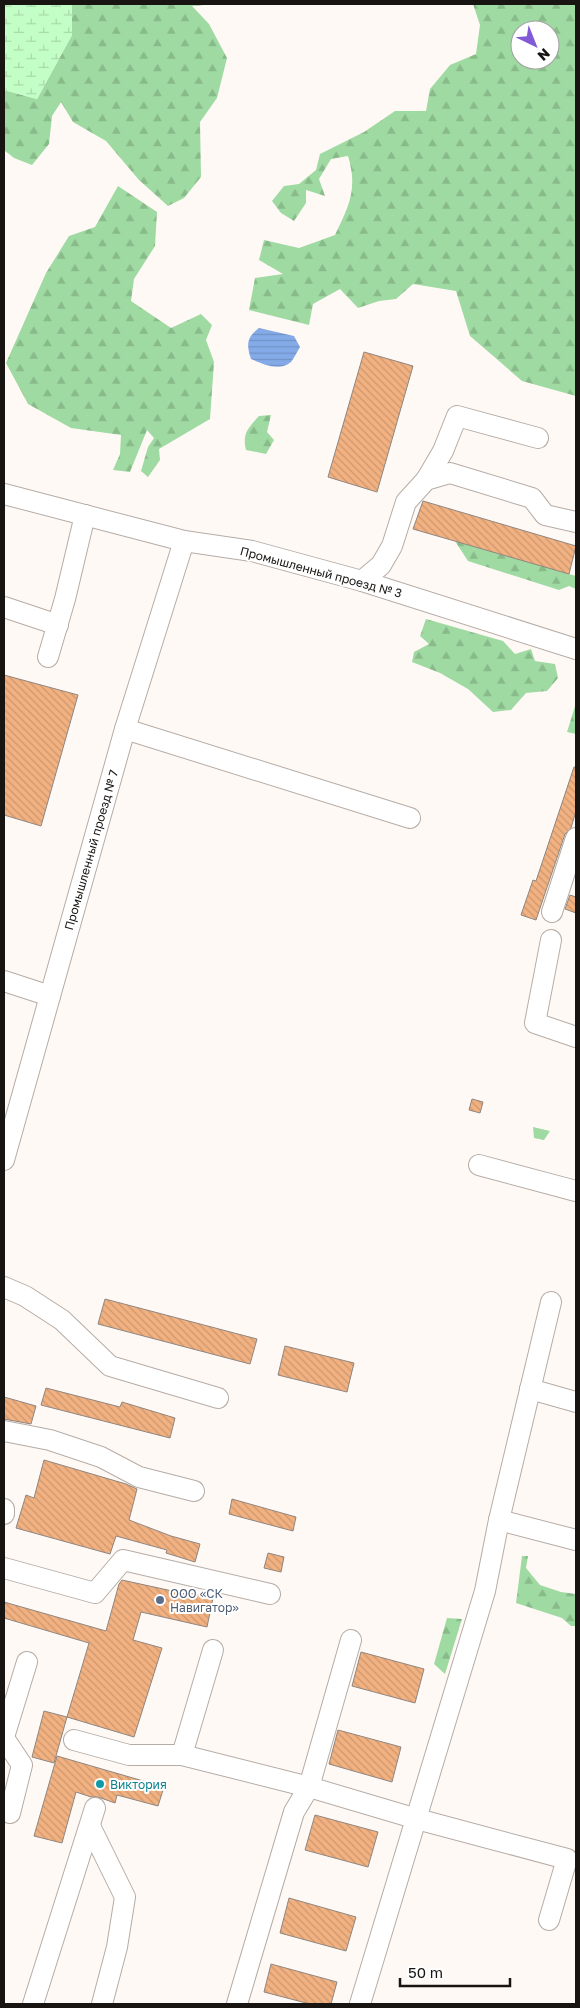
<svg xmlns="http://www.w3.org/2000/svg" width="580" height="2008" viewBox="0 0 580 2008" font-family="'Golos Text',sans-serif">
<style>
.forest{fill:url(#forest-firs);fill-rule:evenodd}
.wetland{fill:url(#wetland-marsh)}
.water{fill:url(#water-rules)}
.building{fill:url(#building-back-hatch);stroke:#8f8680}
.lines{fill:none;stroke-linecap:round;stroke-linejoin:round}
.minor-casing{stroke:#b6aca6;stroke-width:22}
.minor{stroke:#fff;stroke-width:20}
.service-dot{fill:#5c6f8a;stroke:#fff;stroke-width:2}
.culture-dot{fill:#0f9aa8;stroke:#fff;stroke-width:2}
.labels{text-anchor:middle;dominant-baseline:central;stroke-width:4;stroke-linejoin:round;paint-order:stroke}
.street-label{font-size:12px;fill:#171412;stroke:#fff}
.service-label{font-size:12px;fill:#4e5e75;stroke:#fff;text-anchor:start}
.culture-label{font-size:12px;fill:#0d838f;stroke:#fff;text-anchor:start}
</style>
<defs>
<pattern id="forest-firs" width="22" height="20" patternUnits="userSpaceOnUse" patternTransform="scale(1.25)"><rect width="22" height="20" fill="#9fdaa2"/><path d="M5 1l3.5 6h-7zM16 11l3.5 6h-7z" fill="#88ba8a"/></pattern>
<pattern id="wetland-marsh" width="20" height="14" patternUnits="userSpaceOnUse" patternTransform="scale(1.25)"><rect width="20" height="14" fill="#c4fec7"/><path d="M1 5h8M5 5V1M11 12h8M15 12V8" fill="none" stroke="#a8d9aa"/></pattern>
<pattern id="water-rules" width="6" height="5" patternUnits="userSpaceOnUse" patternTransform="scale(1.25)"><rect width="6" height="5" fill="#84abe8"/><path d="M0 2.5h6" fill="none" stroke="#7192c6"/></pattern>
<pattern id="building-back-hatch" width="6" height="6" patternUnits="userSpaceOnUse" patternTransform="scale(1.25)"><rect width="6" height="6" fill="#f1b181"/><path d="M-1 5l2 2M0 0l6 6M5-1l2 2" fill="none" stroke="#ce976e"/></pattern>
</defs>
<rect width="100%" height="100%" fill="#fff9f5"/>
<g class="forest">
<polygon points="72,4 205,4 205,5 192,6 209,24 227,58 217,98 200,122 201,177 184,198 168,206 139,180 106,141 73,122 61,102 52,116 49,144 32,165 14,158 4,150 4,90 37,99 72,35"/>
<path d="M473,4h103v392l-54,-15 -52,-45 -14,-45 -43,-7 -17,15 -17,2 -21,7 -18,-19 -27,15 -4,21 -60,-15 6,-32 28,-4 -24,-14 5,-20 35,8 36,-13c14,-29 23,-46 13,-79l-17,3 -12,20 6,17 -19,-6v13l-12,18 -13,-8 -9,-12 12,-15 15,-2 17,-14 4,-16 44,-22 31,-21h31l4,-22 20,-24 26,-11 4,-29zM520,30h30v30h-30z"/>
<polygon points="118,186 157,212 155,246 134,279 131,301 171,328 201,314 212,325 206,340 214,362 210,419 159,449 160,460 148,477 141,471 148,447 154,438 147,430 130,472 113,470 120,454 121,435 71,428 28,404 6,363 46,273 69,236 95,227"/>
<path d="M271,415l-4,17 7,8 -8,14 -20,-4c-4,-16 2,-22 13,-34z"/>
<polygon points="455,541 576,576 576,589 569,586 559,590 468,561"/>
<polygon points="426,619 503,641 515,654 531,649 535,661 555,664 558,678 547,691 526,693 511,710 493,712 468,689 440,673 412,662 414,652 429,644 420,636"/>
<polygon points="576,703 576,734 567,732"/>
<polygon points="533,1127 550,1131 544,1140 534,1138"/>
<polygon points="522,1556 528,1556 526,1568 540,1585 561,1592 576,1594 576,1626 571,1626 562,1618 516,1603"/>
<polygon points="447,1618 462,1619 445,1674 434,1664"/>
</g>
<polygon class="wetland" points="4,4 72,4 72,35 37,99 4,90"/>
<path class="water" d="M259,328l35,8 6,11c-3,5 -6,11 -9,15 -12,10 -28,2 -40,-3 -5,-15 -4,-22 8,-31z"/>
<g class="building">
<polygon points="364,352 413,366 377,492 328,477"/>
<polygon points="423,501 576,546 569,574 413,529"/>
<polygon points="4,675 78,695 41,826 4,815"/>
<polygon points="574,767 576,767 576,811 571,828 565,834 536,920 521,915 533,880 536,881"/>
<polygon points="570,895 576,897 576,913 565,909"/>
<polygon points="472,1099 483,1102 480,1113 469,1110"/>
<polygon points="105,1299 257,1339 250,1364 98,1324"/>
<polygon points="285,1346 354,1363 347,1392 278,1375"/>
<polygon points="46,1388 120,1407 122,1402 175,1418 170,1438 41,1405"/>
<polygon points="4,1397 36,1406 31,1424 4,1419"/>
<polygon points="44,1460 126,1484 137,1489 129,1520 171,1536 200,1544 195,1562 166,1553 167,1550 116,1536 110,1554 16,1528 26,1495 34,1498"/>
<polygon points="232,1499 296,1517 293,1531 229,1514"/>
<polygon points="268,1553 284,1557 281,1572 264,1568"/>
<polygon points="122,1580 186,1594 186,1592 213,1598 207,1627 141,1612 133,1640 162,1648 134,1737 67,1717 89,1643 4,1618 4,1602 106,1631 119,1584"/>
<polygon points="361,1652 424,1669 415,1703 352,1686"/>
<polygon points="44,1711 67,1717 54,1763 32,1757"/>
<polygon points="338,1730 401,1747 392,1782 329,1764"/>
<polygon points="57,1756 164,1787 158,1806 117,1795 115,1803 98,1797 91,1797 76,1792 62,1843 34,1836"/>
<polygon points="315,1815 378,1832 368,1867 305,1850"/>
<polygon points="289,1898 356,1917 346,1951 280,1933"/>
<polygon points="271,1964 337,1982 331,2004 310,2004 264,1992"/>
</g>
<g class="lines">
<g class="minor-casing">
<g id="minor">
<polyline points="426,480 443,451 457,416 538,438"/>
<polyline points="4,494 184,541 252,551 362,581 576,649"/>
<polyline points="362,581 381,565 392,546 406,502 426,480 450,473 532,498 545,515 576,522"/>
<polyline points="4,607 58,625"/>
<polyline points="48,657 65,599 85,515"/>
<polyline points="125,729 410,818"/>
<polyline points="552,912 576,838"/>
<polyline points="551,940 535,1023 576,1037"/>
<polyline points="4,981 50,996"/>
<polyline points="4,1160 125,729 184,541"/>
<polyline points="479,1165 576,1191"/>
<polyline points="4,1287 25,1296 62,1320 110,1366 218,1398"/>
<polyline points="530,1389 576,1402"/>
<polyline points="4,1431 50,1440 101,1457 139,1477 194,1491"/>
<polyline points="4,1509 4,1514"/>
<polyline points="499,1520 576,1540"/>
<polyline points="4,1568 95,1593 123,1560 270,1594"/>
<polyline points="4,1737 27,1662"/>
<polyline points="4,1738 22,1765 10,1813"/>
<polyline points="74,1740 129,1755 182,1755 309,1787 417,1819 567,1859 549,1920"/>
<polyline points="182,1755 213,1650"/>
<polyline points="90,1826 125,1897 117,1947 102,2004"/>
<polyline points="33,2004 95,1808"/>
<polyline points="237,2004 294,1812 309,1787 351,1640"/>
<polyline points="360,2004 485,1591 499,1520 551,1302"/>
</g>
</g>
<use href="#minor" class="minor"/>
</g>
<circle class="service-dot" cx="160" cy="1600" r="5"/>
<circle class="culture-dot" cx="100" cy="1784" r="5"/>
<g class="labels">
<g class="street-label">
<text transform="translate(321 572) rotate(15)">Промышленный проезд № 3</text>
<text transform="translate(91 850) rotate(-74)">Промышленный проезд № 7</text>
</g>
<g class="service-label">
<text x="170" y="1593">ООО «СК<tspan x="170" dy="14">Навигатор»</tspan></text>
</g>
<g class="culture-label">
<text x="110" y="1784">Виктория</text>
</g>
</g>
<rect width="580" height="2008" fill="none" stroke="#171412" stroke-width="10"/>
<g transform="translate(535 45) rotate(137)"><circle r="24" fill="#ffffff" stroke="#a2a1a0"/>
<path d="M0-4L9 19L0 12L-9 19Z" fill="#815bd5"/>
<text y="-8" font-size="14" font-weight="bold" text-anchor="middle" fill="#171412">N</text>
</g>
<path d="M400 1978v8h110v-8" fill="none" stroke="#171412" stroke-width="2.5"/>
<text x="408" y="1978" font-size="15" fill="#171412" stroke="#ffffff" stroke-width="4" paint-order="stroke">50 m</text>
</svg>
